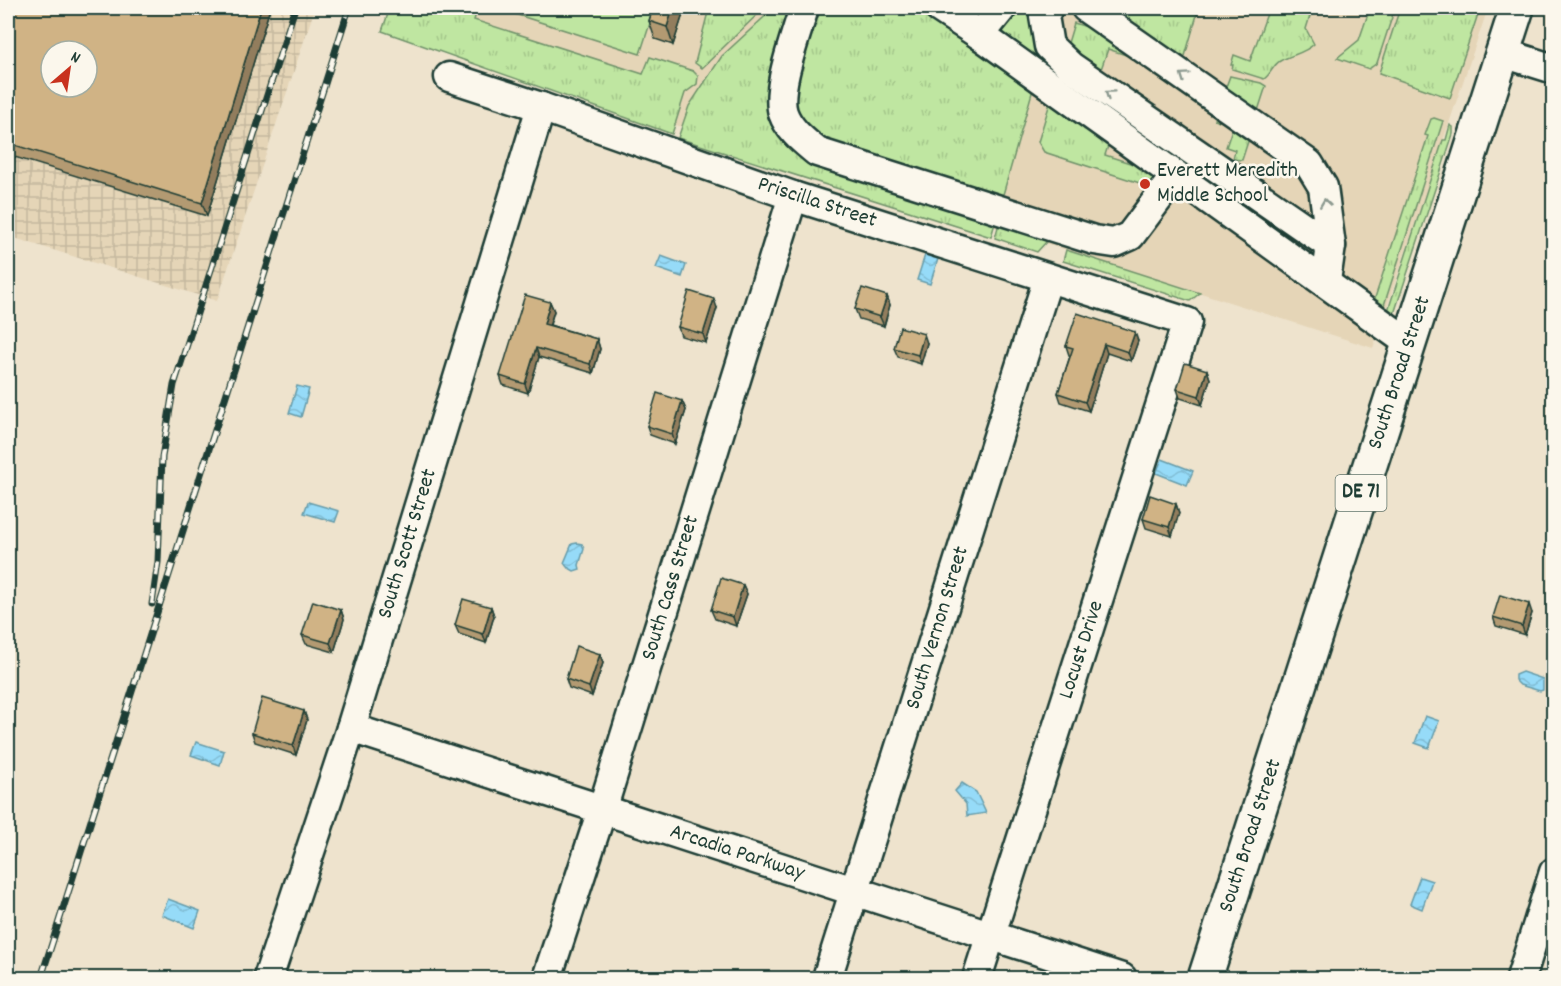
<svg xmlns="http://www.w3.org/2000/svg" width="1561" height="986" viewBox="0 0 1561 986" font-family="Dekko,sans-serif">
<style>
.built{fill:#e5d5b7}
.industrial{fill:url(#industrial-grid);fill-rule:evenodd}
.grass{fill:url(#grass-tufts);stroke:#6f926a;stroke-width:1.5}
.garden{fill:#bfe6a1;stroke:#6f926a;stroke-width:1.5}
.water{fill:url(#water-waves);stroke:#669caa;stroke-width:1.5}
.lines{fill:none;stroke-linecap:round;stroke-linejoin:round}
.minor-casing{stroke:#1f3d34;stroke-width:33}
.major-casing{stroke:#1f3d34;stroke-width:38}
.minor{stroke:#fbf7ec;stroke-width:28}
.major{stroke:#fbf7ec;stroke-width:33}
.rail-casing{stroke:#1f3d34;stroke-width:7}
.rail{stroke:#fbf7ec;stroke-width:4.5;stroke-dasharray:14;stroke-linecap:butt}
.wall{fill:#b39a72;stroke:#1f3d34;stroke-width:1.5}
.shaded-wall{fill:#927d5d;stroke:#1f3d34;stroke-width:1.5}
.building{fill:#d0b385;stroke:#1f3d34;stroke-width:1.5;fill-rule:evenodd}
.oneway{stroke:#8d9a90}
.poi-dot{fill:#c8321e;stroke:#fbf7ec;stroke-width:2}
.labels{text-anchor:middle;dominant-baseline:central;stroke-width:5;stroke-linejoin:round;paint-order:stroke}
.shield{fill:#fbf7ec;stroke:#61756b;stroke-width:1.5}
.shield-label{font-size:21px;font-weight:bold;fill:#1f3d34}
.poi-label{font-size:22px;fill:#1f3d34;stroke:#fbf7ec;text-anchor:start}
.street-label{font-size:22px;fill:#1f3d34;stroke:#fbf7ec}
</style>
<defs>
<pattern id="industrial-grid" width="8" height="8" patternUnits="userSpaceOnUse" patternTransform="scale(1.5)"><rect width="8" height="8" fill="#e5d5b7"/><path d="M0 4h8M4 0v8" fill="none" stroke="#c4b89e"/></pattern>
<pattern id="grass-tufts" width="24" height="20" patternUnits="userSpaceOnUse" patternTransform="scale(1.5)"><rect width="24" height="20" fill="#bfe6a1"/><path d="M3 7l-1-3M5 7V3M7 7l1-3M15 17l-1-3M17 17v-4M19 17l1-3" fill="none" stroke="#a4c68b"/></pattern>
<pattern id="water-waves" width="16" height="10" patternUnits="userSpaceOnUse" patternTransform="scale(1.5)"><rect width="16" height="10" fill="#96dbf8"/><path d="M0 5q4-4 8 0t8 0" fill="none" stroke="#81bdd5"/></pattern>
</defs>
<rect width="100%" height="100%" fill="#eee3cd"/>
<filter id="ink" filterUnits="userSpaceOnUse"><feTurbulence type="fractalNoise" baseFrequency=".0167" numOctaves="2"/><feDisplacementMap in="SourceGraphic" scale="12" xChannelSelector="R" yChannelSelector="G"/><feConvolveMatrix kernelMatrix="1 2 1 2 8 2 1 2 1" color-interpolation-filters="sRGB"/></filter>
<g filter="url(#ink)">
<polygon class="built" points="389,8 1488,8 1373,348 382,31"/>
<path class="industrial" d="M8,8h307l-98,293 -209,-65zM51,51h36v36h-36z"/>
<g class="grass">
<polygon points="390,8 478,8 474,20 643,74 650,57 693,71 698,76 697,84 685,93 672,134 382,31"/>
<polygon points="709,8 761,8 761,11 702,68 695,63"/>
<polygon points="774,8 1056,8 991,237 678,138 689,106 722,56"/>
<polygon points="1080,8 1199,8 1185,56 1162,49"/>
<path d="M1269,8h35l-1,5 7,3 -4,13 8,15c-10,10 -22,10 -34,17 -7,4 -9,13 -16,18l-32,-10 1,-4h-2l3,-10 16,6z"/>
<polygon points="1370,8 1395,8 1377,63 1369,69 1337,58 1359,40"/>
<polygon points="1400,8 1480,8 1450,98 1379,73"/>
<polygon points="1074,23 1141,44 1135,58 1108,49 1097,81 1053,93"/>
<polygon points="1230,76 1261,83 1266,86 1242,160 1233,159 1235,150 1226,147 1233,126 1214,119"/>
<polygon points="1050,103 1054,103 1113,131 1105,155 1189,182 1214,186 1222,165 1236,173 1226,206 1220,209 1044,152 1038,142"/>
<polygon points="1434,118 1443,121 1378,324 1370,313 1428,136 1425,135 1431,119"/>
<polygon points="1450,125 1453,127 1453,134 1392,320 1384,323 1443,140 1446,140"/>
<polygon points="1006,197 1035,236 1047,241 1037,252 995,238"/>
<polygon points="1066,250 1200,293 1190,301 1063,261"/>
</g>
<polygon class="garden" points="496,8 655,8 640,54"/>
<g class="water">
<polygon points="925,255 938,259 930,284 917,280"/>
<polygon points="661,256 686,265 682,277 656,268"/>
<polygon points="297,386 309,389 301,417 289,413"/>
<polygon points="1162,459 1193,471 1187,485 1156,473"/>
<polygon points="308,502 339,511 335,522 304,513"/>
<polygon points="577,543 582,544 584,549 579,565 580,569 574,571 567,567 564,563 572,544"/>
<polygon points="1522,672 1543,679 1543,690 1540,691 1520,685 1515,680 1515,675"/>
<polygon points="1425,716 1439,721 1429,748 1415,743"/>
<polygon points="196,742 224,751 220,765 191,755"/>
<polygon points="962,783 976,792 986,813 967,816 966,804 955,791"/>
<polygon points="1420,877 1432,881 1422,909 1410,904"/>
<polygon points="168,899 200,911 194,928 162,915"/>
</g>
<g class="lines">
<g class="minor-casing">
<g id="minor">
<path d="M804,8c-7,25 -29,81 -21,105 6,17 21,28 34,39l277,88 20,3 16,-7 46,-61"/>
<polyline points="939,8 980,35"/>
<polyline points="1002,8 980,35 1409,343"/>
<polyline points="1048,8 1044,16 1049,46 1070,66 1331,246"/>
<polyline points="1086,8 1309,164 1323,187 1331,246 1326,281"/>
<polyline points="1503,53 1554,69"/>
<polyline points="449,77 541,107 793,196 1187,322 977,978"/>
<polyline points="351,728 1122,978"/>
<polyline points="268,978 351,728 541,107"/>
<polyline points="547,978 602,810 793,196"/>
<polyline points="827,978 1048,278"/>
<polyline points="1521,978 1554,872"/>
</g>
</g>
<g class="major-casing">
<polyline id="major" points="1205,978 1517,8"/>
</g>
<use href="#minor" class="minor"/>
<use href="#major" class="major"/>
<g class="rail-casing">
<g id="rail">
<polyline points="152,604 158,562 162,457 174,385 295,8"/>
<polyline points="41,978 349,8"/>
</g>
</g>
<use href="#rail" class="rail"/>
</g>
<g class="wall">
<polygon points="8,8 270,8 207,216 8,155"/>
<polygon points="653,8 685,8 673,45 655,39 649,21"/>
<polygon points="887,296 890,305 884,326 859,319 855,309"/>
<polygon points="550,302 554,311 550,325 597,339 600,349 593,373 539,357 528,393 503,385 500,376"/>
<polygon points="717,308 706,343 681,336 678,327"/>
<polygon points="1138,341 1131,361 1107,353 1089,411 1061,402 1058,393 1070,356 1069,355 1066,346"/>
<polygon points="927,343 921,364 898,357 894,348"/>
<polygon points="1207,370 1210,379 1202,405 1180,398 1177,389"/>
<polygon points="682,401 686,410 675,444 650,435 647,426"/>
<polygon points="1176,504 1179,513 1172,536 1146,528 1143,519"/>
<polygon points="743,585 747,594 736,626 715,619 711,610"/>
<polygon points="491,607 494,616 486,643 459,634 455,625"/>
<polygon points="341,610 344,619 334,652 306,644 302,635"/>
<polygon points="1532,613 1525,635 1496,626 1493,617"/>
<polygon points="600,654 603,663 592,696 569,688 566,679"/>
<polygon points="304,711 307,720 296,755 255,742 252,733"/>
</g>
<g class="shaded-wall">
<polygon points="261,8 270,8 207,216 202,203"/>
<polygon points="673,8 685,8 673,45 667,27"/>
<polygon points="887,296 890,305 884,326 880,317"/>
<polygon points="714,299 717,308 706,343 703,334"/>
<polygon points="550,302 554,311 547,333 544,324"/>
<polygon points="1135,332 1138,341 1131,361 1128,352"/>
<polygon points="924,334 927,343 921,364 918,355"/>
<polygon points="597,339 600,349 593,373 590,364"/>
<polygon points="1104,344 1107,353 1089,411 1085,402"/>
<polygon points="536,348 539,357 528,393 525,384"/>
<polygon points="1207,370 1210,379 1202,405 1199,396"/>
<polygon points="682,401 686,410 675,444 672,434"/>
<polygon points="1176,504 1179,513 1172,536 1169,527"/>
<polygon points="743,585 747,594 736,626 733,617"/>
<polygon points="1529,604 1532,613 1525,635 1522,626"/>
<polygon points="491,607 494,616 486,643 483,634"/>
<polygon points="341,610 344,619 334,652 330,643"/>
<polygon points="600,654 603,663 592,696 589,687"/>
<polygon points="304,711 307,720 296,755 293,746"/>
</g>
<g class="building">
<path d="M8,8h253l-59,195 -194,-60zM51,51h36v36h-36z"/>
<polygon points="653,8 673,8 667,27 649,21"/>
<polygon points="862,288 887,296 880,317 855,309"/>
<polygon points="689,291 714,299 703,334 678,327"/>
<polygon points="525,295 550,302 544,324 597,339 590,364 536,348 525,384 500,376"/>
<polygon points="1077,313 1135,332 1128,352 1104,344 1085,402 1058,393 1073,348 1066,346"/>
<polygon points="900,327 924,334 918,355 894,348"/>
<polygon points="1185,363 1207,370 1199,396 1177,389"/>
<polygon points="657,393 682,401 672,434 647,426"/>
<polygon points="1150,495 1176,504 1169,527 1143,519"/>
<polygon points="721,578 743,585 733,617 711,610"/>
<polygon points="1500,595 1529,604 1522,626 1493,617"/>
<polygon points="463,599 491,607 483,634 455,625"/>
<polygon points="313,601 341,610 330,643 302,635"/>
<polygon points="576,646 600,654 589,687 566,679"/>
<polygon points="262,698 304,711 293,746 252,733"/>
</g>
<defs><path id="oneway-chevron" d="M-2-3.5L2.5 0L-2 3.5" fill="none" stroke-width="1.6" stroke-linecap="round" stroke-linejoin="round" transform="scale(1.5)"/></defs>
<g class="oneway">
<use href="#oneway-chevron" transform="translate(1184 76) rotate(-145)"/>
<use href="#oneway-chevron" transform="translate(1109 94) rotate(-145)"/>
<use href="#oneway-chevron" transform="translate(1325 203) rotate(-98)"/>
</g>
</g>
<circle class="poi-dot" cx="1145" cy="184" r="6"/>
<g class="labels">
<rect class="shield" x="1335.5" y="475" width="51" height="36" rx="4.5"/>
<g class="shield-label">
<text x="1361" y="493">DE 71</text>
</g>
<g class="poi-label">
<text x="1157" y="171">Everett Meredith<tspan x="1157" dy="25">Middle School</tspan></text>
</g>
<g class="street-label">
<text transform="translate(817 203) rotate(18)">Priscilla Street</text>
<text transform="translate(1400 373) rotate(-72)">South Broad Street</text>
<text transform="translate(408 544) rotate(-73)">South Scott Street</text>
<text transform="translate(671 588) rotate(-73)">South Cass Street</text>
<text transform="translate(938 628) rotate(-73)">South Vernon Street</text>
<text transform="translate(1082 650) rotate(-72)">Locust Drive</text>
<text transform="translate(1251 836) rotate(-72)">South Broad Street</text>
<text transform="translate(737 853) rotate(18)">Arcadia Parkway</text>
</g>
</g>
<rect width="1561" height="986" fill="none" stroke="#fbf7ec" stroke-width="30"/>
<rect x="15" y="15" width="1531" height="956" fill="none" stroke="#1f3d34" stroke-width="2" filter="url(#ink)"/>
<g transform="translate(69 69) rotate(29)"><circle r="28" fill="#fbf7ec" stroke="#a3ada2" stroke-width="1.5"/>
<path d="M0-4.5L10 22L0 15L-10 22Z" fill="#c8321e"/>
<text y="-9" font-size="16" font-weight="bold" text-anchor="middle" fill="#1f3d34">N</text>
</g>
</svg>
